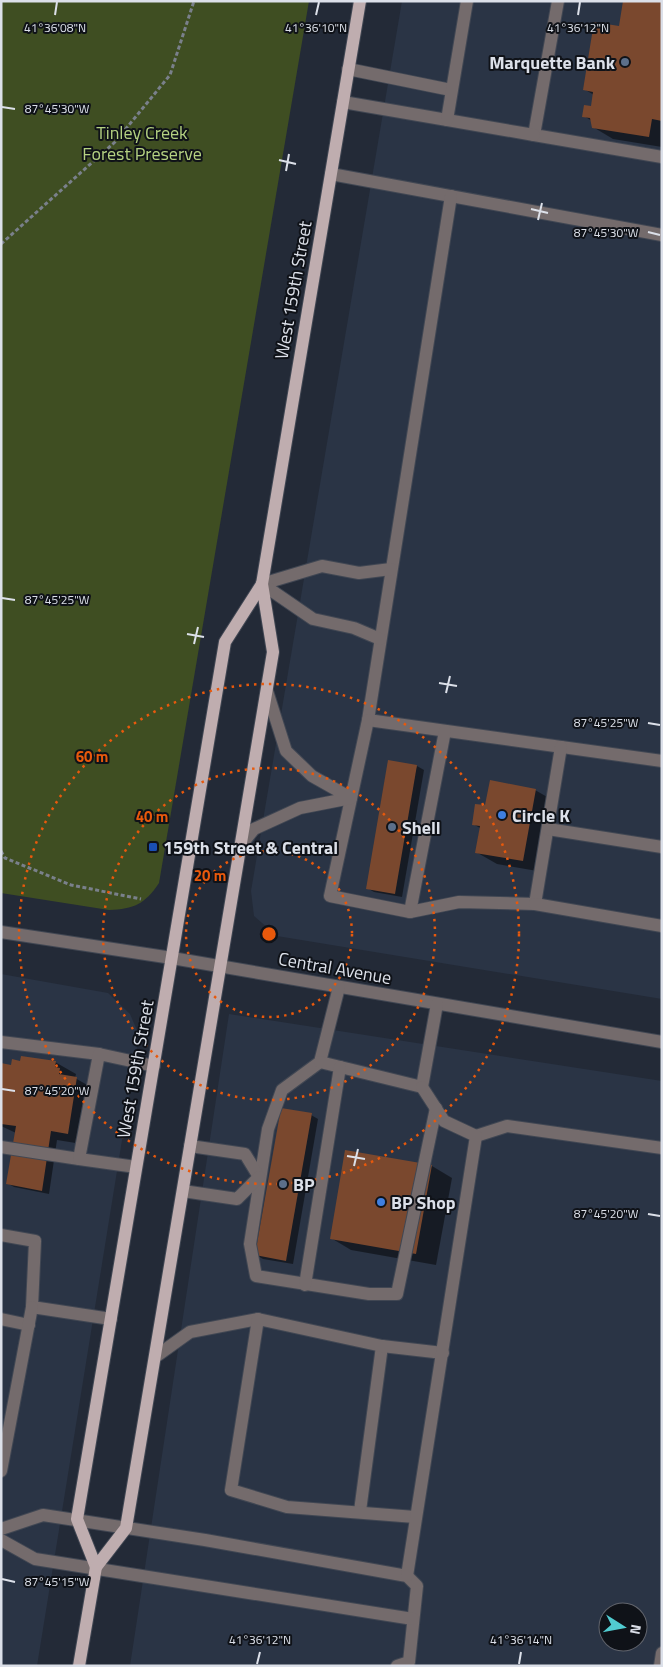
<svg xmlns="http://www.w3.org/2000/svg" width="663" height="1667" viewBox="0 0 663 1667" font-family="'Titillium Web',sans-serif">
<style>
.built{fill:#2a3445;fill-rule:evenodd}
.green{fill:#3f4e22}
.shadow{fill:#0007}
.building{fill:#7a482e}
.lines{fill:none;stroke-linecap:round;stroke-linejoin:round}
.minor-casing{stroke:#414753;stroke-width:14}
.major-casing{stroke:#414753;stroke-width:14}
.path{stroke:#7a808b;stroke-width:3;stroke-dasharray:4 2.5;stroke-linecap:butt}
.minor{stroke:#746b6c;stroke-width:12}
.major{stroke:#bfadaf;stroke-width:12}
.ticks{fill:none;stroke:#dce0e9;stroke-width:2}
.ring{fill:none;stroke:#e8590c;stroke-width:2.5;stroke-dasharray:2.5 5}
.service-dot{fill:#5c6f8a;stroke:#0f1218;stroke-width:2}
.shop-dot{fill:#3f7fe0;stroke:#0f1218;stroke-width:2}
.transit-dot{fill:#1a4fb4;stroke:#0f1218;stroke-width:2}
.labels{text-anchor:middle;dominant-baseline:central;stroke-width:4;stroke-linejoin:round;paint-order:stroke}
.poi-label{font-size:18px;font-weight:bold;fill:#dce0e9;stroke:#0f1218;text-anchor:start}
.park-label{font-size:18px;fill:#b5d282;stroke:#0f1218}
.street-label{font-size:18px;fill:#dce0e9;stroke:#0f1218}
.ticks-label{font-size:12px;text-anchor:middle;fill:#dce0e9;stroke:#0f1218;stroke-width:4;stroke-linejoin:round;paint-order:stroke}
.centre{fill:#e8590c;stroke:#0f1218;stroke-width:2.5}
.ring-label{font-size:15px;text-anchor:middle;font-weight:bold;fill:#e8590c;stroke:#0f1218;stroke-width:4;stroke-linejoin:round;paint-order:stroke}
</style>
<rect width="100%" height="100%" fill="#232a37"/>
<g class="built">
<polygon points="402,1 662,1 662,999 277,936 254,916 251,891"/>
<polygon points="1,974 108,993 130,1014 139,1035 37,1666 1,1666"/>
<path d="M229,1014l433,67v585h-532zM608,1612h30v30h-30z"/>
</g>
<path class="green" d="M1,1h308l-150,882c-14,21 -25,26 -50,27l-108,-17z"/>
<g class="shadow">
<polygon points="662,1 662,147 613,139 593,127 592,121 584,116 592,107 594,95 584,89 625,29"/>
<polygon points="417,766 424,770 402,897 374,892 367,888"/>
<polygon points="535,790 556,802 543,872 497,864 476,852 480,828 473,824 486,807"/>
<polygon points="55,1062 76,1074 75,1078 96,1090 88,1145 57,1140 49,1194 14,1187 7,1183 16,1133 1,1126 1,1064 12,1066"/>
<polygon points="311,1115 318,1119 293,1264 263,1259 256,1255"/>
<polygon points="432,1166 452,1178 436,1265 351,1250 331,1238"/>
</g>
<g class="building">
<polygon points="623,1 662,1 662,121 652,119 649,137 592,128 590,118 582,117 584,105 591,106 593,92 583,90 594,22 619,26"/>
<polygon points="388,760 417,765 395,894 366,889"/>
<polygon points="490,780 536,789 523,861 475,853 480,826 472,825 475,804 485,805"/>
<polygon points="21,1056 56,1061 55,1067 60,1068 59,1074 77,1077 68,1134 51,1131 42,1191 6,1184 16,1126 1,1124 1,1063 11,1065 12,1059 20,1061"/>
<polygon points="281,1108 312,1113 286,1261 255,1255"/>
<polygon points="345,1150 432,1165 416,1254 330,1239"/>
</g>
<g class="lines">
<g class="minor-casing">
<g id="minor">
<polyline points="558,1 534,135 662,157"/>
<polyline points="348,69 451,90"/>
<polyline points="343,102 534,135"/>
<polyline points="447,120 467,1"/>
<polyline points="331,174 662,235"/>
<polyline points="451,196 368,720 662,761"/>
<polyline points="262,584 322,566 359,573 391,569"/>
<polyline points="262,584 313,619 354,628 380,639"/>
<polyline points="368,720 330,896 410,912 459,902 535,904 561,747"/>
<polyline points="548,829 662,847"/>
<polyline points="241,845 254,829 300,808 351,798 312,776 286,751 267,691"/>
<polyline points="535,904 662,926"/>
<polyline points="410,912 445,731"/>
<polyline points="1,932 172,958 662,1042"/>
<polyline points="339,987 320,1062 282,1090 268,1129 250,1244 256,1276 369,1294 397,1294 436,1108"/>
<polyline points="1,1042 99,1054"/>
<polyline points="320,1062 422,1087 437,1004"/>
<polyline points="476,1136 507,1126 662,1148"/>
<polyline points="190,1146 245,1154 259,1177"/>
<polyline points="1,1147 79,1159"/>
<polyline points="136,1167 79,1159 99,1054 154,1066"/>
<polyline points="183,1191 237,1199 259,1177"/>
<polyline points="1,1235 35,1241 32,1307 111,1319"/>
<polyline points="305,1285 340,1067"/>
<polyline points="1,1319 29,1325"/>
<polyline points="155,1357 190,1332 258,1319"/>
<polyline points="1,1471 32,1307"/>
<polyline points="360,1511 382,1346"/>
<polyline points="415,1517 287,1507 231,1490 258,1319 382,1346 443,1353"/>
<polyline points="1,1529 43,1515 205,1540 407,1576 417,1586 409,1662 397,1666"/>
<polyline points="1,1540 35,1559 413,1619"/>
<polyline points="407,1576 476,1136 444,1121 422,1087"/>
<polyline points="660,1666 662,1653"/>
</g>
</g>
<g class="major-casing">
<g id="major">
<polyline points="96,1567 77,1519 225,642 262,584"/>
<polyline points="79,1666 96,1567 126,1528 273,652 262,584 360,1"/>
</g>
</g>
<g class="path">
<polyline points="1,244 115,142 170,75 194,1"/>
<polyline points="1,851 5,858 71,885 141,899"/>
</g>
<use href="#minor" class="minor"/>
<use href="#major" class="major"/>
</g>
<path class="ticks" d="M55,15l2,-13M316,15l3,-13M578,15l2,-13M2,107l13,2M279,160l17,4M286,171l3,-17M531,209l17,4M538,220l4,-17M648,232l12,3M2,598l13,2M187,634l17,3M194,644l4,-17M439,683l18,3M446,693l4,-17M648,723l12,2M2,1089l13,2M347,1156l18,3M354,1166l4,-17M648,1214l12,2M2,1579l13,3M257,1664l3,-12M519,1664l2,-12"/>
<g class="ring">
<circle cx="269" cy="934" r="83"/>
<circle cx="269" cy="934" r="166"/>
<circle cx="269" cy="934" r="250"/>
</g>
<g class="service-dot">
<circle cx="625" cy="62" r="5"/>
<circle cx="392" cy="827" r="5"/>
<circle cx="283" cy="1184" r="5"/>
</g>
<g class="shop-dot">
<circle cx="502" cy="815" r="5"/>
<circle cx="381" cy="1202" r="5"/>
</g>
<rect class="transit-dot" x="148" y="842" width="10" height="10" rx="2.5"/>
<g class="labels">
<g class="poi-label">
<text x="615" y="62" text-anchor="end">Marquette Bank</text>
<text x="512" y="815">Circle K</text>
<text x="402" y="827">Shell</text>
<text x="163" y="847">159th Street &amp; Central</text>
<text x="293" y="1184">BP</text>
<text x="391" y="1202">BP Shop</text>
</g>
<g class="park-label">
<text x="142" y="132">Tinley Creek<tspan x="142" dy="21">Forest Preserve</tspan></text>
</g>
<g class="street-label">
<text transform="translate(293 290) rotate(-80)">West 159th Street</text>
<text transform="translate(335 968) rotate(10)">Central Avenue</text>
<text transform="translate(135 1069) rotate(-80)">West 159th Street</text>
</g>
</g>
<g class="ticks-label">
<text x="55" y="32">41°36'08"N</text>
<text x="316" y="32">41°36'10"N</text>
<text x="578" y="32">41°36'12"N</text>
<text x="57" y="113">87°45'30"W</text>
<text x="606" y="237">87°45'30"W</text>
<text x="57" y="604">87°45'25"W</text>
<text x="606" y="727">87°45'25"W</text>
<text x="57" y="1095">87°45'20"W</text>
<text x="606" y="1218">87°45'20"W</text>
<text x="57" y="1586">87°45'15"W</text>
<text x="260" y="1644">41°36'12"N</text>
<text x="521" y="1644">41°36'14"N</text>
</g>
<circle cx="269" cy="934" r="8" class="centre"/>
<g class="ring-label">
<text x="92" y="762">60 m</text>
<text x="152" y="822">40 m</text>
<text x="210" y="881">20 m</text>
</g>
<rect width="663" height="1667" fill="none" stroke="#dce0e9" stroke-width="5"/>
<g transform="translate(623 1627) rotate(101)"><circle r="24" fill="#0f1218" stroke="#61646c"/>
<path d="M0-4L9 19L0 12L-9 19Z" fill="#51ccd1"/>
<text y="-8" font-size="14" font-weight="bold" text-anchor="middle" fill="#dce0e9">N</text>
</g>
</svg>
